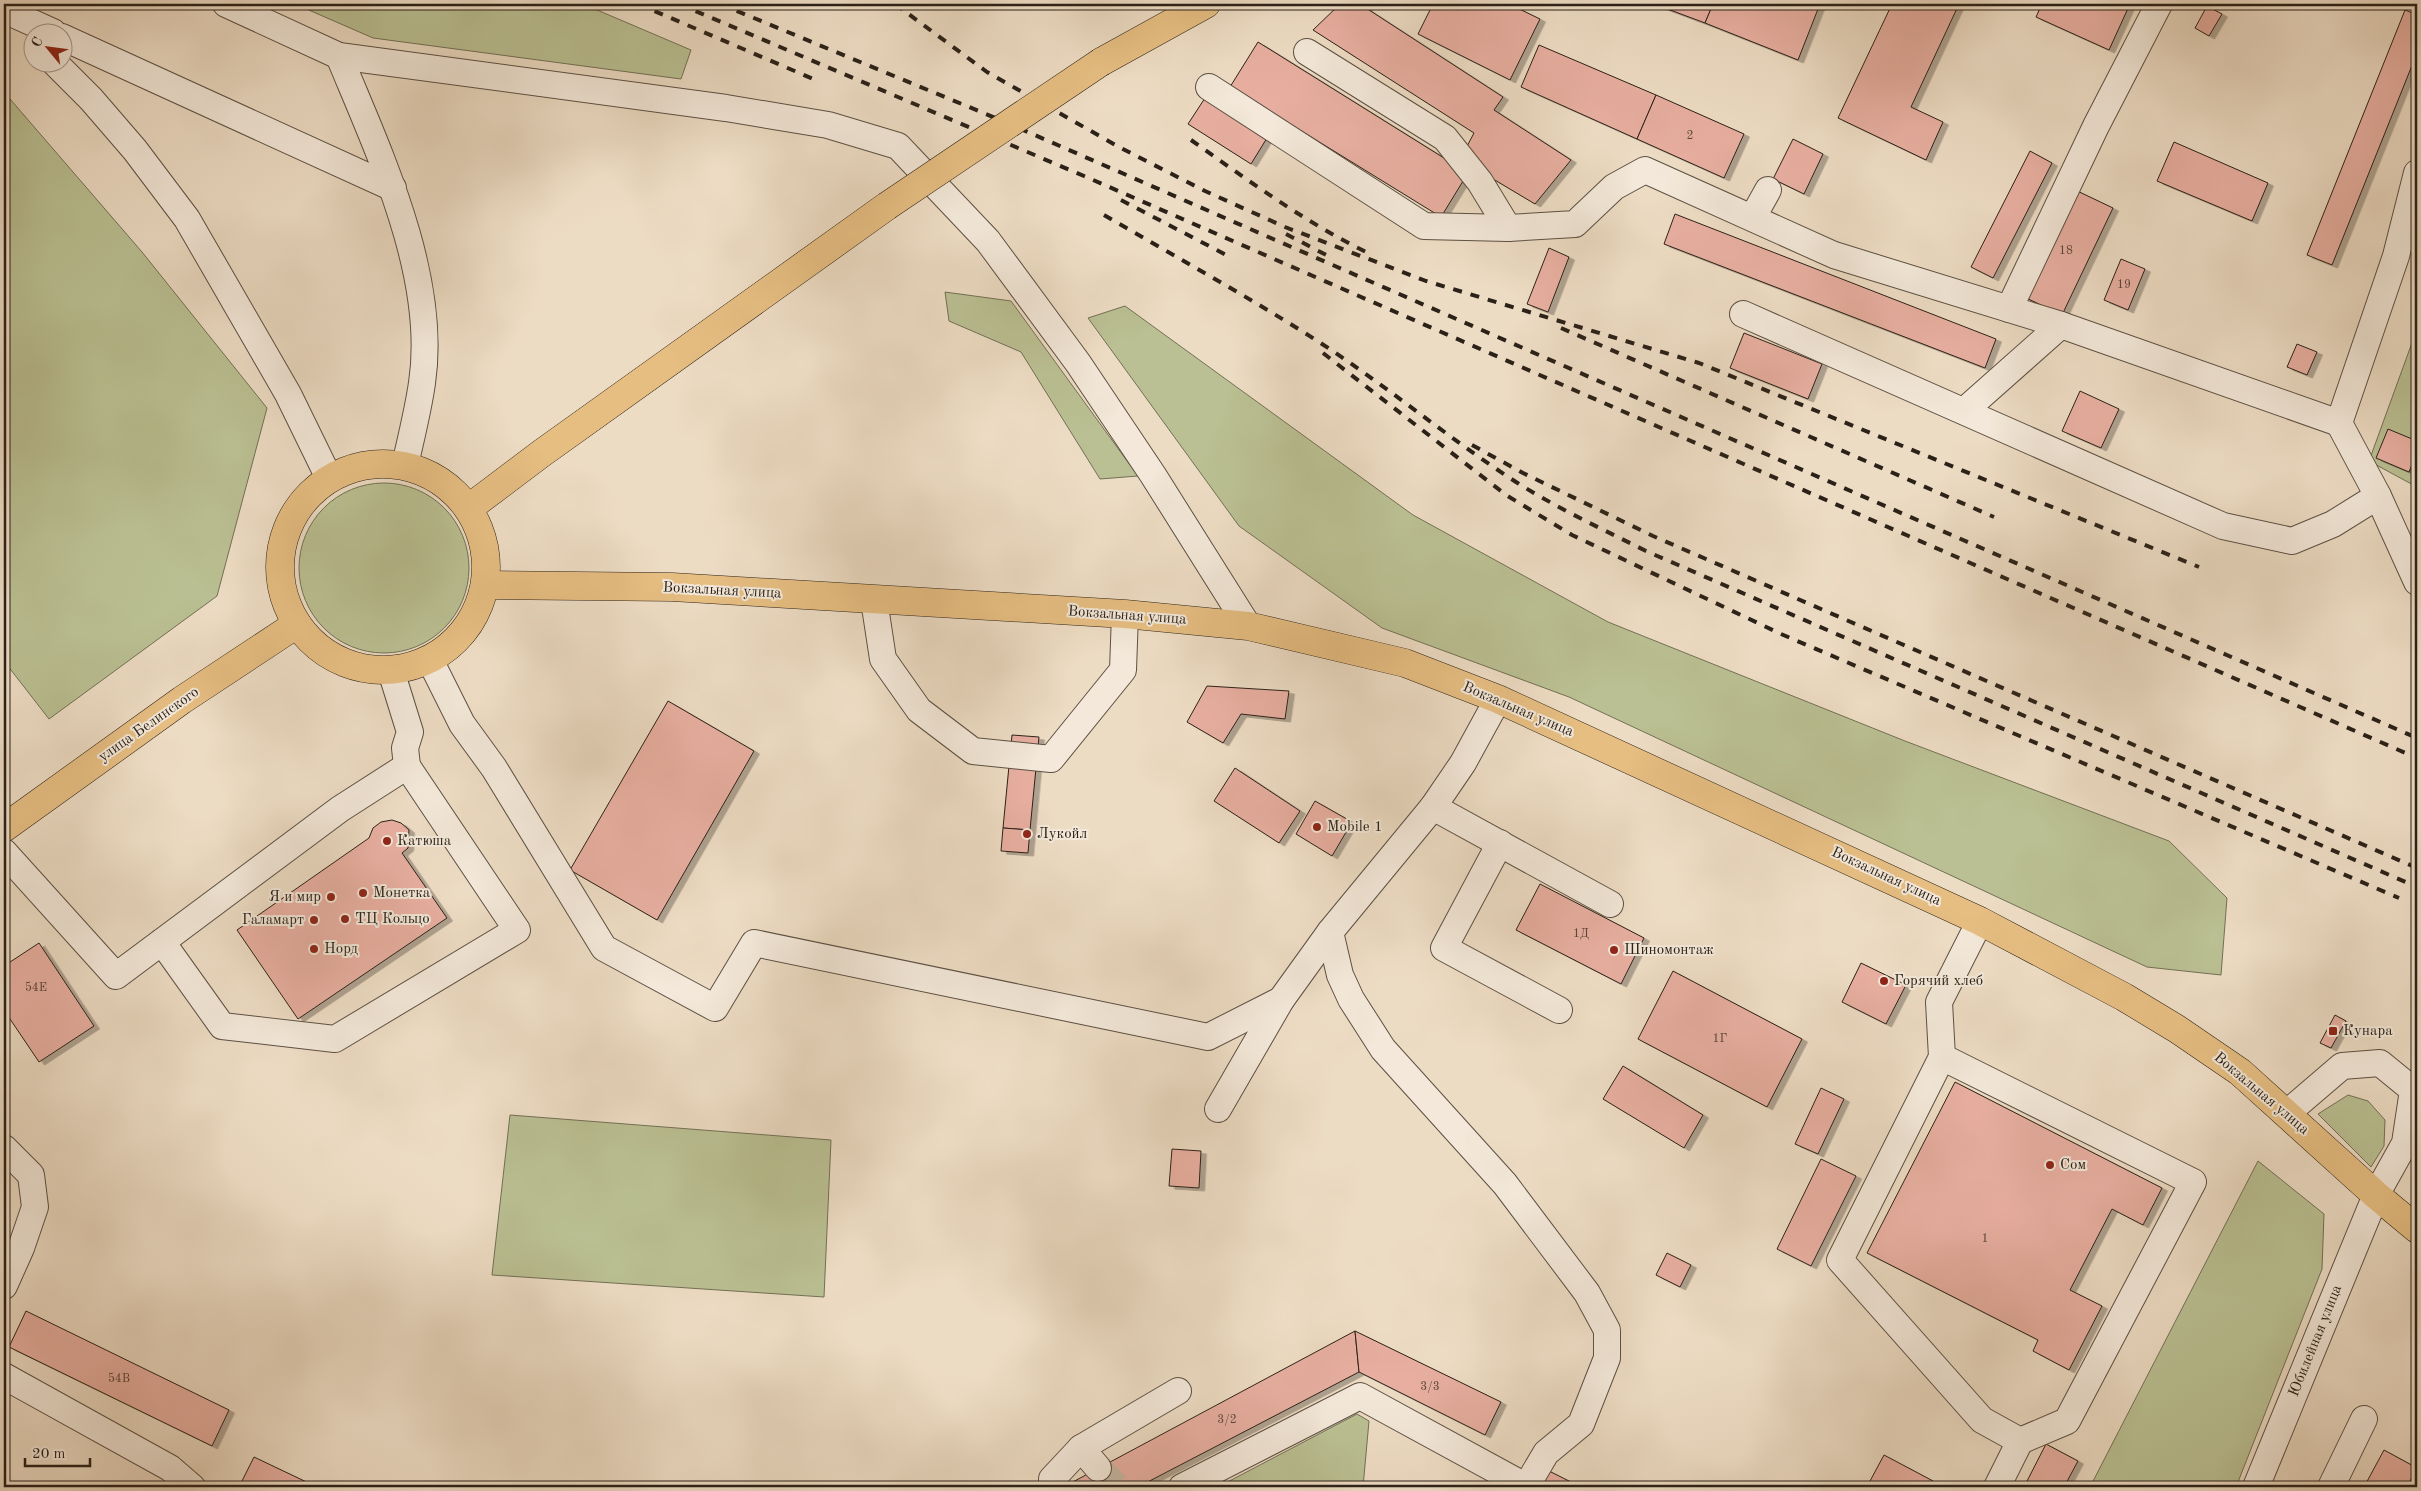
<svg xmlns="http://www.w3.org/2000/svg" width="2421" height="1491" viewBox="0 0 2421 1491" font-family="'Old Standard TT',serif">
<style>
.green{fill:#bac093;stroke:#727056}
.building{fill:#e8afa1;stroke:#2b2118;filter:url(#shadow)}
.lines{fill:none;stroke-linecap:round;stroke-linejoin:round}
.minor-tunnel{stroke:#c6b7a2;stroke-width:26;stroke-dasharray:26 13;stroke-linecap:butt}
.minor-casing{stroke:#5c5043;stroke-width:28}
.major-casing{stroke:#2b2118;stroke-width:29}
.minor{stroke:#f3e8d9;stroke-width:26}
.major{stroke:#e6be82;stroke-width:28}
.rail{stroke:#2b2118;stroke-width:4;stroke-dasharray:9 9;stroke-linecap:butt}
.major-bridge-casing{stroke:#2b2118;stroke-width:29;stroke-linecap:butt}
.major-bridge{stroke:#e6be82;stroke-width:28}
.poi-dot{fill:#8f2418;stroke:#f3e8d9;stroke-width:2}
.labels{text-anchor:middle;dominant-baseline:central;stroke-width:4;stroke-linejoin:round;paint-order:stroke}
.number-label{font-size:12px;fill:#5a443a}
.street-label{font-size:15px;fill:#2b2118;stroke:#f3e8d9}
.poi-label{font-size:15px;fill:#2b2118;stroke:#f3e8d9;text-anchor:start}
</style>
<defs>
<filter id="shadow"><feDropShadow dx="5.5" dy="3" stdDeviation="0" flood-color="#0004"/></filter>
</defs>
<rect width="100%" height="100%" fill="#eddcc4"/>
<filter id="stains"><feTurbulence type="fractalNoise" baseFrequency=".004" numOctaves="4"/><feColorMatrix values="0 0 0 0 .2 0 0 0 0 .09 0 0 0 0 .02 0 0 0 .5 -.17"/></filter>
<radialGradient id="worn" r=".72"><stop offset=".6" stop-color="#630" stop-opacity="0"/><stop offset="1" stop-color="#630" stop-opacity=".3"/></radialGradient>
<g class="green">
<polygon points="295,4 583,4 691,50 681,79 373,38"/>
<polygon points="4,92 142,252 267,408 217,596 49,719 4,661"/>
<polygon points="945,292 1011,301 1138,476 1100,479 1021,352 949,321"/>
<polygon points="1125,306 1413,515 1608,622 1905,741 2169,841 2227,898 2221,975 2147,967 1569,697 1382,628 1239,526 1088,318"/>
<polygon points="2417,329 2417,487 2369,461"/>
<circle cx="384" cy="568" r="85"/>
<polygon points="2348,1095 2368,1101 2385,1120 2384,1146 2371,1167 2318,1114"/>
<polygon points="510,1115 831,1140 824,1297 492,1275"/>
<polygon points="2258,1161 2324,1214 2322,1269 2236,1487 2090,1487"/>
<polygon points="1357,1414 1369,1421 1363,1487 1218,1487"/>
</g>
<g class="building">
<polygon points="1340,4 1371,4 1366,8 1503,97 1494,110 1571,160 1535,204 1478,170 1465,150 1474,133 1313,30"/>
<polygon points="1433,4 1509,4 1540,19 1510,80 1418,34"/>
<polygon points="1654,4 1713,4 1705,23"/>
<polygon points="1713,4 1820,4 1798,60 1705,23"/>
<polygon points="1892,4 1959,4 1911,107 1943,122 1926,160 1838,118"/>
<polygon points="2042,4 2130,4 2109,50 2036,17"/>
<polygon points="2207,6 2222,14 2209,36 2195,28"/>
<polygon points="2405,10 2417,15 2417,53 2332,265 2307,255"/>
<polygon points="1258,42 1468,173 1441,217 1230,87"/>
<polygon points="1539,45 1656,95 1637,139 1521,87"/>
<polygon points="1656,95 1744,134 1724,178 1637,139"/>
<polygon points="1205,98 1267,138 1251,164 1188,124"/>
<polygon points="1793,139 1823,154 1804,194 1773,179"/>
<polygon points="2174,142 2268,183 2252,221 2157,181"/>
<polygon points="2030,151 2052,163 1993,278 1971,267"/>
<polygon points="2071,188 2113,208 2062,315 2020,295"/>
<polygon points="1675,214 1996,339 1985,368 1664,244"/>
<polygon points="1549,248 1569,257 1548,312 1527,304"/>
<polygon points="2121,259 2145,269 2128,310 2104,300"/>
<polygon points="1744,333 1822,364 1808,399 1730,368"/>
<polygon points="2297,344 2317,352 2307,375 2287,367"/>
<polygon points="2080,391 2119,409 2101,448 2062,431"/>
<polygon points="2388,429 2417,441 2417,452 2409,472 2376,458"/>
<polygon points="1207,686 1289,691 1285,719 1241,714 1223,743 1187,722"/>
<polygon points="668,701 754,751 657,920 570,870"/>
<polygon points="1012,735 1039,737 1030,830 1003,828"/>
<polygon points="1235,768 1300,811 1279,843 1214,801"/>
<polygon points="1315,801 1352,822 1332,856 1296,834"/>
<polygon points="392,820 401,823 409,830 408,848 402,853 447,918 298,1019 237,930 369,838 373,828 381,822"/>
<polygon points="1003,828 1030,830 1028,853 1001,851"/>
<polygon points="1540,884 1644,938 1621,984 1516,930"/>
<polygon points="39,943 94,1026 39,1062 4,1010 4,966"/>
<polygon points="1861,963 1906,985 1886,1024 1842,1002"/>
<polygon points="1673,971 1802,1039 1767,1107 1638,1039"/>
<polygon points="2335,1015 2346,1021 2331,1048 2320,1043"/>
<polygon points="1623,1066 1703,1115 1684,1148 1603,1099"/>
<polygon points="1955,1082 2162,1188 2143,1225 2112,1209 2070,1290 2102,1306 2069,1370 2033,1351 2038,1340 1867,1253"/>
<polygon points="1821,1088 1844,1099 1818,1154 1795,1144"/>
<polygon points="1172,1149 1201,1151 1199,1188 1169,1186"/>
<polygon points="1821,1159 1856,1176 1811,1266 1777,1249"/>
<polygon points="1667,1253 1691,1265 1680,1287 1656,1275"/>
<polygon points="26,1311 229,1410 212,1446 9,1347"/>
<polygon points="1355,1331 1359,1372 1138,1487 1076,1487 1069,1484"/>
<polygon points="1355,1331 1501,1402 1485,1435 1359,1372"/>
<polygon points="2046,1444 2078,1461 2064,1487 2024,1487"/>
<polygon points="2384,1450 2417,1468 2407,1487 2364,1487"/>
<polygon points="1884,1455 1933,1481 1930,1487 1882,1487 1870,1481"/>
<polygon points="254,1457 317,1487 239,1487"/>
<polygon points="1547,1470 1575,1484 1573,1487 1538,1487"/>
</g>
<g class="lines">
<polyline class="minor-tunnel" points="1098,1468 1118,1487"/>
<g class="minor-casing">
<g id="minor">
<polyline points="226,4 339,56 726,108 828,125 898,146 988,241 1078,363 1153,475 1248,626"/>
<polyline points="4,10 53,32"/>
<polyline points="62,37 393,188"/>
<polyline points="1307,52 1445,138 1480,182 1508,228"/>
<path d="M339,56c40,97 99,220 83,327 -4,28 -11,55 -17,82"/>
<polyline points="54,62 91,99 135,150 187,219 288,394 329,478"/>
<polyline points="1209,87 1424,226 1508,228 1575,224 1614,187 1645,170 1834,255 2061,325 2339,423"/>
<polyline points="1753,217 1768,190"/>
<polyline points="2009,309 2096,126 2159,4"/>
<polyline points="1743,314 2223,526 2292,541 2333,524 2378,496"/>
<polyline points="1964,411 2061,325"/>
<polyline points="2339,423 2396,256 2417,173"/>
<polyline points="2339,423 2378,496 2417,582"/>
<polyline points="874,600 883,659 919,710 973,751 1051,759 1123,670 1125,614"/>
<polyline points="430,660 462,724 494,768 604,948 715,1008 754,943 1208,1037 1281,1000"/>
<polyline points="1498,699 1463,763 1433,807 1330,932 1340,975 1351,999 1383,1049 1505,1184 1587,1293 1607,1330 1607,1358 1581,1424 1546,1453 1526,1487"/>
<polyline points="1433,807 1610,904"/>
<polyline points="1500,843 1444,948 1559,1010"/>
<polyline points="4,852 116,976 340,809 407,766 405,748 410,732 391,671"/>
<polyline points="1980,921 1939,1002 1942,1057 1840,1260 1982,1420 2020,1441"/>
<polyline points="162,942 222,1026 335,1039 517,930 407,766"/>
<polyline points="1942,1057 2193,1182 2067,1421 2020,1441 1997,1487"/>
<polyline points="1218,1109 1281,1000 1330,932"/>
<polyline points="4,1148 31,1175 35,1207 21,1248 4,1286"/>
<polyline points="4,1376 170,1468 192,1487"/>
<polyline points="1081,1448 1178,1391"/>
<polyline points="1052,1487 1052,1479 1081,1448 1098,1468"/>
<polyline points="1182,1487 1360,1396 1527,1487"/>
<polyline points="2256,1487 2376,1195 2405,1143 2413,1090 2380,1063 2342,1066 2287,1113"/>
<polyline points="2331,1487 2364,1419"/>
</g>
</g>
<g class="major-casing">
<g id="major">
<polyline points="1101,62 1206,4"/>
<circle cx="383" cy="567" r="103"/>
<polyline points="469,508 542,453 887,206"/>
<polyline points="486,585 672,587 1125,614 1248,626 1405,663 1498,699 1980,921 2124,997 2177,1029 2240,1072 2376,1195 2417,1229"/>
<polyline points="4,828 182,700 297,624"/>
</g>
</g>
<use href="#minor" class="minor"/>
<use href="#major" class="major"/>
<g class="rail">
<polyline points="638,4 818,81"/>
<polyline points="679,4 1084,176 2417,758"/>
<polyline points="720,4 998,119 2417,738"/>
<polyline points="895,4 987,72 1119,147 1205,191 1285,227 1426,281 1699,363 2199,567"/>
<path d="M1191,140c58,41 115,83 179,114"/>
<polyline points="1121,200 1232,258"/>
<path d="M1104,215c72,42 145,82 215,127 68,44 129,96 197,140 41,26 86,47 130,69l771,336"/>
<polyline points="1286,234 1330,257"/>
<polyline points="1561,328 1994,517"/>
<polyline points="1323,353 1506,495 1572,535 1781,634 2399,898"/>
<polyline points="1472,445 1523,473 1653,536 2417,868"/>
</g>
<g class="major-bridge-casing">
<polyline id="major-bridge" points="887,206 1101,62"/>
</g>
<use href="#major-bridge" class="major-bridge"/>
</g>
<g class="poi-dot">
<circle cx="1317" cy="827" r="5"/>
<circle cx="1027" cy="834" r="5"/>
<circle cx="387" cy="841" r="5"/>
<circle cx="363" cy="893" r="5"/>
<circle cx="331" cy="897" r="5"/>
<circle cx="345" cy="919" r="5"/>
<circle cx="314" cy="920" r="5"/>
<circle cx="314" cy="949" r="5"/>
<circle cx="1614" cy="950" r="5"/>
<circle cx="1884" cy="981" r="5"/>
<rect x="2328" y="1026" width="10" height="10" rx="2.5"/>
<circle cx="2050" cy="1165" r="5"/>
</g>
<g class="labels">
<g class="number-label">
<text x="1690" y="136">2</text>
<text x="2066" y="251">18</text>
<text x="2124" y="285">19</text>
<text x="1581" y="934">1Д</text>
<text x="36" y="988">54Е</text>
<text x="1720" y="1039">1Г</text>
<text x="1985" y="1239">1</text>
<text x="119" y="1379">54В</text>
<text x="1430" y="1387">3/3</text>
<text x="1227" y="1420">3/2</text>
</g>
<g class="street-label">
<text transform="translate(722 591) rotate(3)">Вокзальная улица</text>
<text transform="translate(1127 616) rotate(4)">Вокзальная улица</text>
<text transform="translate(1518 710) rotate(23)">Вокзальная улица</text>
<text transform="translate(149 725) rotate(-35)">улица Белинского</text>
<text transform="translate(1886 877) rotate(25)">Вокзальная улица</text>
<text transform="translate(2261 1094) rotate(40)">Вокзальная улица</text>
<text transform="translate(2316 1341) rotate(-68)">Юбилейная улица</text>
</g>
<g class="poi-label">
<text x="1327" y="827">Mobile 1</text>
<text x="1037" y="834">Лукойл</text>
<text x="397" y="841">Катюша</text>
<text x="373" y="893">Монетка</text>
<text x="321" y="897" text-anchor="end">Я и мир</text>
<text x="355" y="919">ТЦ Кольцо</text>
<text x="304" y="920" text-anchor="end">Галамарт</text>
<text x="324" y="949">Норд</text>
<text x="1624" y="950">Шиномонтаж</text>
<text x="1894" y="981">Горячий хлеб</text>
<text x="2343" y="1031">Кунара</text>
<text x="2060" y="1165">Сом</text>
</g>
</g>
<rect width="2421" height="1491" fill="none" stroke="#eddcc4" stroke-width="20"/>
<rect x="5" y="5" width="2411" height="1481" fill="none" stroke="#2b2118" stroke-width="2.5"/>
<rect x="10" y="10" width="2401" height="1471" fill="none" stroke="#2b2118"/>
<g transform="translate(48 48) rotate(299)"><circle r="24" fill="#f3e8d9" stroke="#a3988c"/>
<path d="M0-4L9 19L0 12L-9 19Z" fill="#8f2418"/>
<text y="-8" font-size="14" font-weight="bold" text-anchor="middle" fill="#2b2118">С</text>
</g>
<path d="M25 1458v8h65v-8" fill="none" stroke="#2b2118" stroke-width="2.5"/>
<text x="32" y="1458" font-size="15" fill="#2b2118" stroke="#f3e8d9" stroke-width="4" paint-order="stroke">20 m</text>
<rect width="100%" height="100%" filter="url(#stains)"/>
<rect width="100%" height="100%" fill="url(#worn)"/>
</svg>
